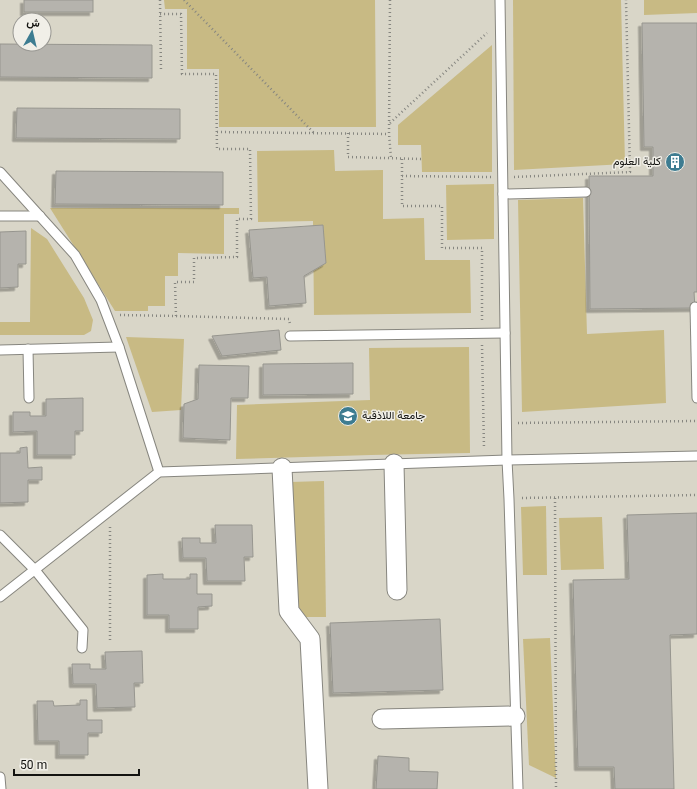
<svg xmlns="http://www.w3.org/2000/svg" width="697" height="789" viewBox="0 0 697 789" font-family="Georgia,Vazirmatn,serif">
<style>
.built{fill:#d9d6c8;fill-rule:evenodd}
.green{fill:#c8ba84}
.building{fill:#b5b3ad;stroke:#97968f;filter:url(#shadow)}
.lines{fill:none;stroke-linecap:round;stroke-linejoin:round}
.service-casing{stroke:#87867f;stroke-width:11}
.minor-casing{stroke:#87867f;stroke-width:21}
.path{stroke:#868680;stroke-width:2.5;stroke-dasharray:1 3;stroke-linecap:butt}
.service{stroke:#fff;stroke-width:9}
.minor{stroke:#fff;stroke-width:19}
.labels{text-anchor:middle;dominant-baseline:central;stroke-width:3;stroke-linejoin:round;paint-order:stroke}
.poi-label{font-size:11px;fill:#131310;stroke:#f1efe8;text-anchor:end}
</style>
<defs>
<filter id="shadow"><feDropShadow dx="-3.5" dy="3.5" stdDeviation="0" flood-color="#0004"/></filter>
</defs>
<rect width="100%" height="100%" fill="#e3e2db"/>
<path class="built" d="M0,0h697v789h-697zM20,20h24v24h-24z"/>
<g class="green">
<polygon points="164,0 375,0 376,127 219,127 219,69 187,69 187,9 165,9"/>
<polygon points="513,0 621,0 625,164 514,170"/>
<polygon points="644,0 697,0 697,13 644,15"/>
<polygon points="492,45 492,172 422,172 421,145 398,145 398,125"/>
<polygon points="334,150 335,171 383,170 383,219 424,218 425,260 470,260 471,313 314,315 313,221 258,222 257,151"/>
<polygon points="494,184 494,239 447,240 446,185"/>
<polygon points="583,198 587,334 664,330 666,403 522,412 518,200"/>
<polygon points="50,208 239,208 239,214 224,214 224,254 178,253 178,276 165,276 165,306 148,306 148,311 115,311"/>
<polygon points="31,228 47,239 84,298 93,320 91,331 84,335 0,335 0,322 30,322"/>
<polygon points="126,337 184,339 181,410 152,412"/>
<polygon points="469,347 470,453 371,455 236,459 237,405 370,400 369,348"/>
<polygon points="324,481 326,617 306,617 295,608 290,482"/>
<polygon points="546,506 547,575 523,575 521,507"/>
<polygon points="602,517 604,569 561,570 559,518"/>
<polygon points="550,638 556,778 529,765 523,639"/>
</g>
<g class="building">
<rect x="24" y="0" width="69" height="12"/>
<polygon points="642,23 697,23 697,292 694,292 695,308 590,309 589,176 653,176 653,147 644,147"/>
<polygon points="0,44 152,45 152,78 0,77"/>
<polygon points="17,108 180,109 180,139 16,138"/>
<polygon points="56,171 223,172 223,205 55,204"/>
<polygon points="323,225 326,263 304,276 306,303 269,306 267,277 253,278 249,230"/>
<polygon points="26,231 26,264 18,264 18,287 0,288 0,232"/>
<polygon points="279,330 281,350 222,356 212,336"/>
<polygon points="353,363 353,394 263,395 263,364"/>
<polygon points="199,365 249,366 248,398 231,398 230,440 183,438 184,404 198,399"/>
<polygon points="83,398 83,431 75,431 75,455 37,455 37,431 13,432 13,412 30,412 30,416 46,416 46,399"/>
<polygon points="27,447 28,468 42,467 42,480 28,480 28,502 0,503 0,453 20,453 20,448"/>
<polygon points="697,513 697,634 670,635 674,789 615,789 614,767 578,767 573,580 629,579 627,515"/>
<polygon points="215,525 252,525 253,557 244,557 245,581 207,581 206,558 183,558 182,538 200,538 200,543 216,543"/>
<polygon points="163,574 163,579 190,579 190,574 197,574 197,594 212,594 212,606 198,607 198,629 169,629 169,615 147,615 147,575"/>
<polygon points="440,619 443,690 333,693 330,623"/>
<polygon points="142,651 143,683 134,683 135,707 97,708 96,684 73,684 72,664 90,664 90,669 106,669 105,652"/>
<polygon points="80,700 87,700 87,720 102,720 102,733 88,733 88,755 59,755 59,741 38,741 37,701 53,701 54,706 80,705"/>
<polygon points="378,756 409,758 409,771 438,772 437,789 376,789"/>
</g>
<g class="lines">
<g class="service-casing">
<g id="service">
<polyline points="500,0 507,460 509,499 518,789"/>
<polyline points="0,172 75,255 101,300 119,347 159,472"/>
<polyline points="503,194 586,192"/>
<polyline points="0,216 40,216"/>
<polyline points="695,307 697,398"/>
<polyline points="290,336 505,333"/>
<polyline points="28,349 29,398"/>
<polyline points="0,350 119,347"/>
<polyline points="0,535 35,570 83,630 82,648"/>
<polyline points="0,597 159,472 507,460 697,456"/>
<polyline points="0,777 1,789"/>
</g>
</g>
<g class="minor-casing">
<g id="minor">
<polyline points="394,464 397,590"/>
<polyline points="282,468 289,611 310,639 318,789"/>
<polyline points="382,719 515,716"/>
</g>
</g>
<g class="path">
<polyline points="160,0 161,72"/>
<polyline points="184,0 314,133"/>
<polyline points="390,0 389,134 391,158"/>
<polyline points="390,123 487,33"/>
<polyline points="217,132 389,134"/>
<polyline points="348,133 348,157 421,159"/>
<polyline points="402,159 402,206 442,206 442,248 482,248 482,322"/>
<polyline points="402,176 491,177"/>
<polyline points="514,177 630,172 626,0"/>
<polyline points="120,315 176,316 175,282 194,282 194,258 237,257 237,219 251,219 250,149 217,149 216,74 182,74 181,14 160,14"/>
<polyline points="176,316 289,319 290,324"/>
<polyline points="482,345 484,449"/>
<polyline points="518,423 697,421"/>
<polyline points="522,498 697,495"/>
<polyline points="555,498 556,789"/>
<polyline points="110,640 110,527"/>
</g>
<use href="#service" class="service"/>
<use href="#minor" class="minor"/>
</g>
<defs>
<g id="building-disc" transform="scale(1)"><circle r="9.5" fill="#3d7c91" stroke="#f1efe8"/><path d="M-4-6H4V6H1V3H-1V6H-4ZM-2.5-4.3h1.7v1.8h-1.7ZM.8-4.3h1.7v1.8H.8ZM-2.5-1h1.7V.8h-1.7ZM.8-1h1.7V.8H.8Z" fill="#fff"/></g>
<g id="university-disc" transform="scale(1)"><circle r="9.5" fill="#3d7c91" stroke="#f1efe8"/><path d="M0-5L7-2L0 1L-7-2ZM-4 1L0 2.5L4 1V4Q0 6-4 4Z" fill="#fff"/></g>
</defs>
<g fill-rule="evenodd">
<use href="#building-disc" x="675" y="162"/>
<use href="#university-disc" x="348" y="416"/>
</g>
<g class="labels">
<g class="poi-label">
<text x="661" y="162">كلية العلوم</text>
<text x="362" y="416" text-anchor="start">جامعة اللاذقية</text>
</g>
</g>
<g transform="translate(32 32) rotate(8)"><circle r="19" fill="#f1efe8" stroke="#989792"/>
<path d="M0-3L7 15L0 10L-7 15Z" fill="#3d7c91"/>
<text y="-6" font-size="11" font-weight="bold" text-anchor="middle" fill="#131310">ش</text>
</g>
<path d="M14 769v6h125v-6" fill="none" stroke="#131310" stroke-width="2"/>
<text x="20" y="769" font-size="12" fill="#131310" stroke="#f1efe8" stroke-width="3" paint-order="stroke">50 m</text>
</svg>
